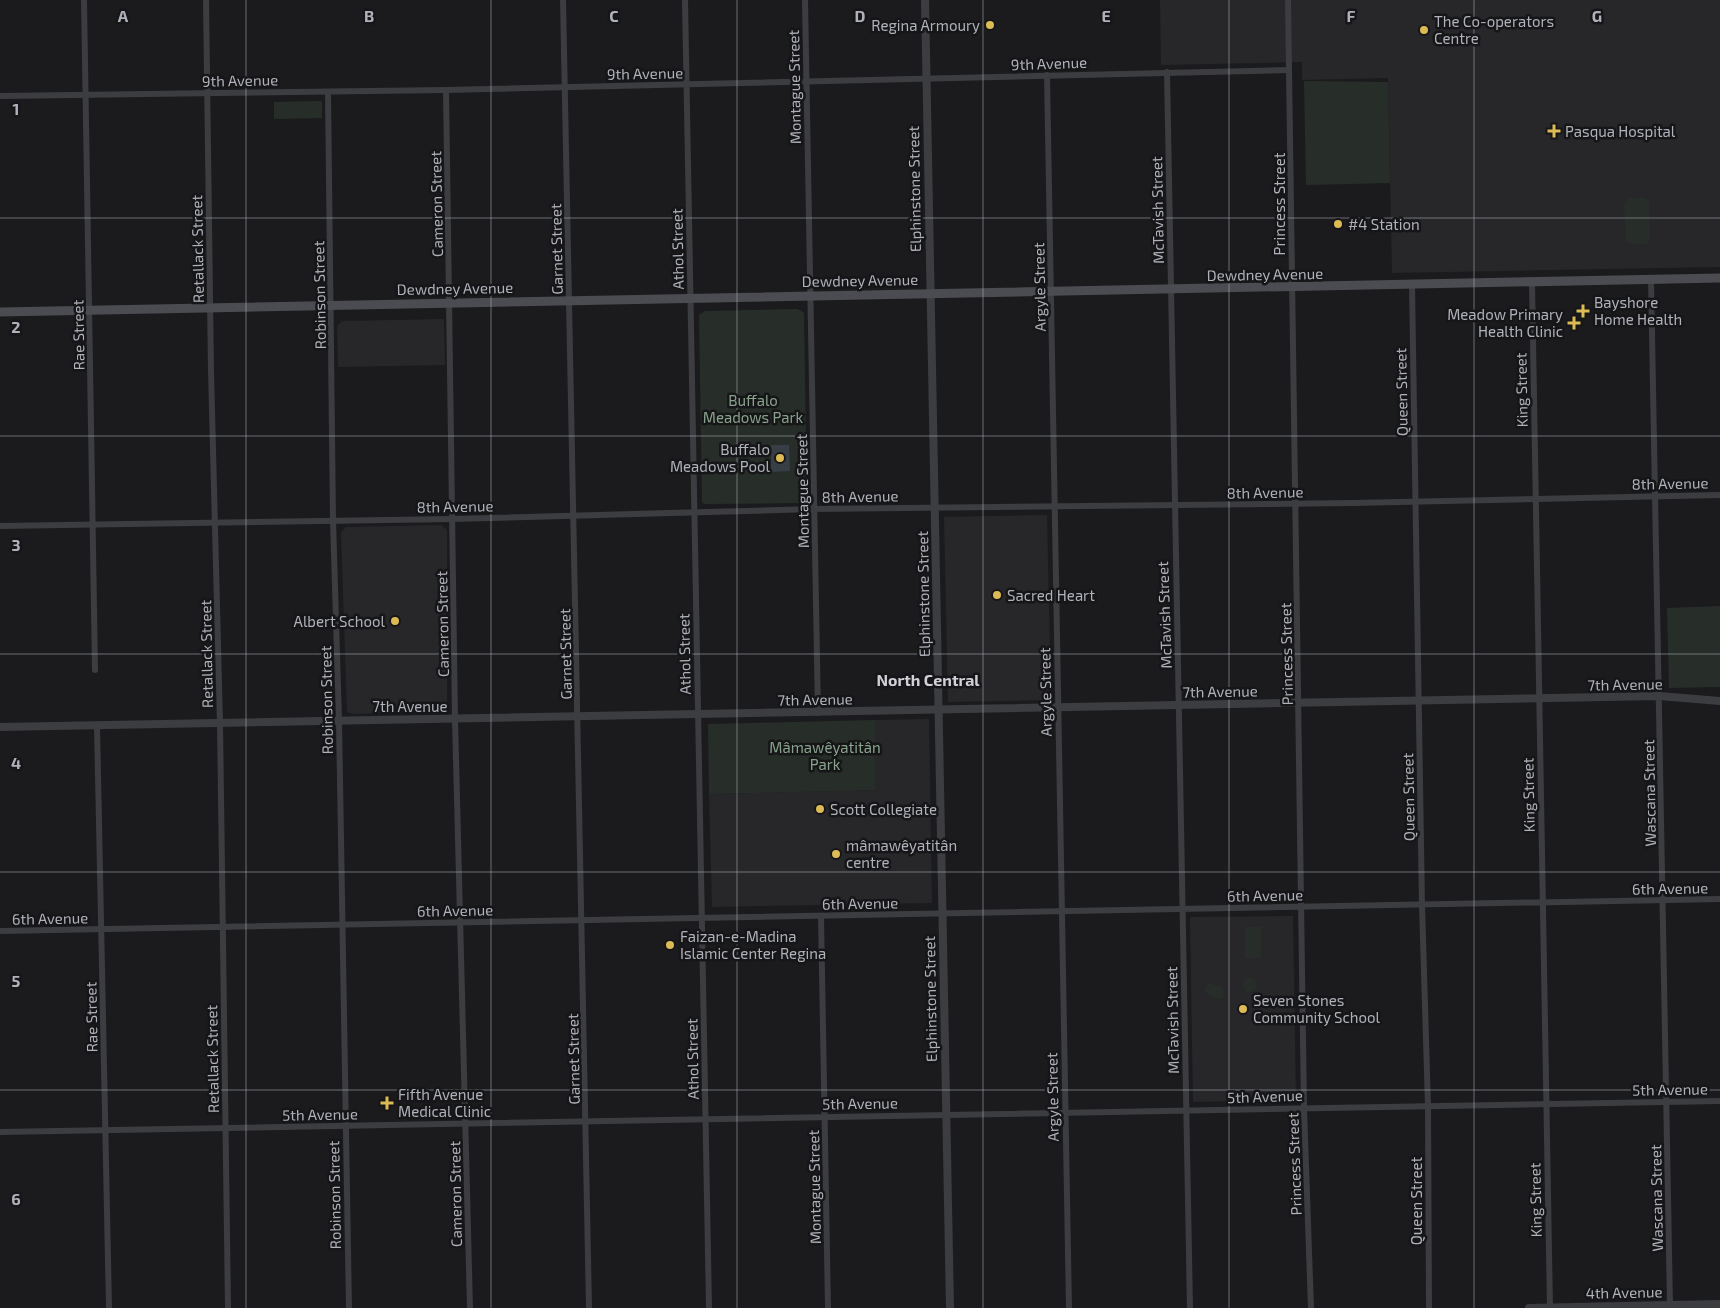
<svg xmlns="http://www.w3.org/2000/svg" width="1720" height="1308" viewBox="0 0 1720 1308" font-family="'Exo 2',sans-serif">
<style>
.built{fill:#27272a}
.green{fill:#272e29}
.water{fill:#373e45}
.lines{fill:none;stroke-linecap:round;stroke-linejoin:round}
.minor{stroke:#3c3d41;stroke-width:6}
.tertiary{stroke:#3c3d41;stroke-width:8}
.secondary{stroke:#4b4c51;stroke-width:9}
.grid{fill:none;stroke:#afb2ba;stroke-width:1;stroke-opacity:0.55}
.poi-dot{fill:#dcbb54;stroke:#161618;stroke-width:2}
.labels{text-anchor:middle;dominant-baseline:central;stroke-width:5;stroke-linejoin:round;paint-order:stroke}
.poi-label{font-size:15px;fill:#afb2ba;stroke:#161618;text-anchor:start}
.street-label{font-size:15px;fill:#afb2ba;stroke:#161618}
.park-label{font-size:15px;fill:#89a38d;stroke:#161618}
.neighbourhood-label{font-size:16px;font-weight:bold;fill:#d0d1d7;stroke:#161618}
.grid-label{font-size:16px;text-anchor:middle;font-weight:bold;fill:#afb2ba;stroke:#161618;stroke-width:5;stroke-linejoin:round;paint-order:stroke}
</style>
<rect width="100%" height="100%" fill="#1b1b1d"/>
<g class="built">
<polygon points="1160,0 1720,0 1720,267 1392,273 1388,78 1302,80 1302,62 1161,65"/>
<polygon points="444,319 445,365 338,367 337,326 342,321"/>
<polygon points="1047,515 1051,700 948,702 944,517"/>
<polygon points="441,525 447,530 447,711 353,714 347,712 341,533 346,527"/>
<polygon points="929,719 932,903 712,907 709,794 875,790 875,720"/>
<polygon points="1293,916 1296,1100 1193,1102 1190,917"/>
</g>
<g class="green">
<polygon points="1304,81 1388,82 1390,183 1306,185"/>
<polygon points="322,101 322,118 274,119 274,102"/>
<polygon points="1629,198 1645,198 1649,202 1650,238 1647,244 1631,244 1626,241 1624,204"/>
<polygon points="798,309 804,313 807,501 803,503 704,504 702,502 699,315 705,311"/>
<polygon points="1720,606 1720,687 1669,688 1667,608"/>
<polygon points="875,720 875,790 709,794 708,724"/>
<rect x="1245" y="927" width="16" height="31"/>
<circle cx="1250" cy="985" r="7"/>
<path d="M1208,983l15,5v10c-9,0 -14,0 -18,-8z"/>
</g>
<polygon class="water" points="771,445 789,445 790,471 771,472"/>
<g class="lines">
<g class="minor">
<polyline points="84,0 95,670"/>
<polyline points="206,0 211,371 220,723 228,1308"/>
<polyline points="563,0 589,1308"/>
<polyline points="685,0 709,1308"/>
<polyline points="805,0 818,713"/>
<polyline points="1288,0 1304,1108 1311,1308"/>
<polyline points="1167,72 1190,1308"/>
<polyline points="1047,75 1069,1308"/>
<polyline points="446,90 455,720 470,1308"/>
<polyline points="328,92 333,520 339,721 349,1308"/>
<polyline points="0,96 446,90 1289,70"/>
<polyline points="1651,279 1670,1305"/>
<polyline points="1532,283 1550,1308"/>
<polyline points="1412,285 1422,905 1428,1106 1429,1308"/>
<polyline points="0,526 453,519 814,509 1353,503 1720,495"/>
<polyline points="97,726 109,1308"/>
<polyline points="821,916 828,1308"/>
<polyline points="0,931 1720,899"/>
<polyline points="0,1132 1720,1101"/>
</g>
<g class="tertiary">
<polyline points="925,0 950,1308"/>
<polyline points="0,727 1659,696 1720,701"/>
<polyline points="1529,1308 1720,1304"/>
</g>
<polyline class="secondary" points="0,312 1720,278"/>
</g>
<path class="grid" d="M246,0v1308M491,0v1308M737,0v1308M983,0v1308M1229,0v1308M1474,0v1308M0,218h1720M0,436h1720M0,654h1720M0,872h1720M0,1090h1720"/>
<g class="poi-dot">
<circle cx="990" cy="25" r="5"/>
<circle cx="1424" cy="30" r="5"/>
<path d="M1551.5 123.5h5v5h5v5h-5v5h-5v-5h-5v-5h5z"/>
<circle cx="1338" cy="224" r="5"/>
<path d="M1580.5 303.5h5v5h5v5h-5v5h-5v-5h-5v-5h5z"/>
<path d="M1571.5 315.5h5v5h5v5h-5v5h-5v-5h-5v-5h5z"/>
<circle cx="780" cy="458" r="5"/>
<circle cx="997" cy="595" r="5"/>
<circle cx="395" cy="621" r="5"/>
<circle cx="820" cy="809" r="5"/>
<circle cx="836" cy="854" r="5"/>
<circle cx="670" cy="945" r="5"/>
<circle cx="1243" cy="1009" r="5"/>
<path d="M384.5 1095.5h5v5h5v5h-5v5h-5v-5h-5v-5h5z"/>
</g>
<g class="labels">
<g class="poi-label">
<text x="1434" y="21">The Co-operators<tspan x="1434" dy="17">Centre</tspan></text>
<text x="980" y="25" text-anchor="end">Regina Armoury</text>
<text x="1565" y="131">Pasqua Hospital</text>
<text x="1348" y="224">#4 Station</text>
<text x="1594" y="302">Bayshore<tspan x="1594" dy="17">Home Health</tspan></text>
<text x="1563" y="314" text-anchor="end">Meadow Primary<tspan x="1563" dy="17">Health Clinic</tspan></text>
<text x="770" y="449" text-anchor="end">Buffalo<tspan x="770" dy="17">Meadows Pool</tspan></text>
<text x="1007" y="595">Sacred Heart</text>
<text x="385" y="621" text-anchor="end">Albert School</text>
<text x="830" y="809">Scott Collegiate</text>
<text x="846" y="845">mâmawêyatitân<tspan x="846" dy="17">centre</tspan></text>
<text x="680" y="936">Faizan-e-Madina<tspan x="680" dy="17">Islamic Center Regina</tspan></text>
<text x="1253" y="1000">Seven Stones<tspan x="1253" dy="17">Community School</tspan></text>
<text x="398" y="1094">Fifth Avenue<tspan x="398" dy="17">Medical Clinic</tspan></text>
</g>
<g class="street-label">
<text transform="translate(1049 63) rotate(-2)">9th Avenue</text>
<text transform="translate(645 73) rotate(-1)">9th Avenue</text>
<text transform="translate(240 80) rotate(-1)">9th Avenue</text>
<text transform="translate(794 87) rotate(-91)">Montague Street</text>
<text transform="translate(914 189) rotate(-91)">Elphinstone Street</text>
<text transform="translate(436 204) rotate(-91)">Cameron Street</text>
<text transform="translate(1279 204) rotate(-90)">Princess Street</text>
<text transform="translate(1157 210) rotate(-91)">McTavish Street</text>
<text transform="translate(197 249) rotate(-91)">Retallack Street</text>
<text transform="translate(556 249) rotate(-91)">Garnet Street</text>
<text transform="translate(677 249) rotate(-91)">Athol Street</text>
<text transform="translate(1265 274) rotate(-1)">Dewdney Avenue</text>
<text transform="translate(860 280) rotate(-1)">Dewdney Avenue</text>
<text transform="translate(1039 287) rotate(-91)">Argyle Street</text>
<text transform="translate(455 288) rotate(-1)">Dewdney Avenue</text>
<text transform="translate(319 295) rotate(-91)">Robinson Street</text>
<text transform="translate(78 335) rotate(-91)">Rae Street</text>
<text transform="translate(1521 390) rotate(-91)">King Street</text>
<text transform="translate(1401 392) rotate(-91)">Queen Street</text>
<text transform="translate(1670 483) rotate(-1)">8th Avenue</text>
<text transform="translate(802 491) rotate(-91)">Montague Street</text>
<text transform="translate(1265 492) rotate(-1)">8th Avenue</text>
<text transform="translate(860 496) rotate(-1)">8th Avenue</text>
<text transform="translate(455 506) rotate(-1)">8th Avenue</text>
<text transform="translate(923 594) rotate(-91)">Elphinstone Street</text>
<text transform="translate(1164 615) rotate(-92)">McTavish Street</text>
<text transform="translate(442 624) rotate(-91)">Cameron Street</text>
<text transform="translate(206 654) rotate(-91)">Retallack Street</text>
<text transform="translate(565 654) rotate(-91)">Garnet Street</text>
<text transform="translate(684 654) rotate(-91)">Athol Street</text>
<text transform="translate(1286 654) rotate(-91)">Princess Street</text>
<text transform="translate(1625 684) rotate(-1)">7th Avenue</text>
<text transform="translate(1220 691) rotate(-1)">7th Avenue</text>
<text transform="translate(1045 692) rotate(-91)">Argyle Street</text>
<text transform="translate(815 699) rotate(-1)">7th Avenue</text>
<text transform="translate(326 700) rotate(-91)">Robinson Street</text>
<text x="410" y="706">7th Avenue</text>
<text transform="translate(1649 793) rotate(-91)">Wascana Street</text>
<text transform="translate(1528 795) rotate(-91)">King Street</text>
<text transform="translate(1408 797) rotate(-91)">Queen Street</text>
<text transform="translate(1670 888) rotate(-1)">6th Avenue</text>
<text transform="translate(1265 895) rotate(-1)">6th Avenue</text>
<text transform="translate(860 903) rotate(-1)">6th Avenue</text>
<text transform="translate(455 910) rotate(-1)">6th Avenue</text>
<text transform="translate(50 918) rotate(-1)">6th Avenue</text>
<text transform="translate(930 999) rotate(-91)">Elphinstone Street</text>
<text transform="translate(91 1017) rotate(-91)">Rae Street</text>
<text transform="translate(1172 1020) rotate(-91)">McTavish Street</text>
<text transform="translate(212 1059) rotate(-91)">Retallack Street</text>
<text transform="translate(573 1059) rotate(-91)">Garnet Street</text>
<text transform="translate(692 1059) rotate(-91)">Athol Street</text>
<text transform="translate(1670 1089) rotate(-1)">5th Avenue</text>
<text transform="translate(1265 1096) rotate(-2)">5th Avenue</text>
<text transform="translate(1052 1097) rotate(-91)">Argyle Street</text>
<text transform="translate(860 1103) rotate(-1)">5th Avenue</text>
<text transform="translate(320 1114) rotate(-1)">5th Avenue</text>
<text transform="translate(1294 1164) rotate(-92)">Princess Street</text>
<text transform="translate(814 1187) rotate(-91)">Montague Street</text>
<text transform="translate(455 1194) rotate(-91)">Cameron Street</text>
<text transform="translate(334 1195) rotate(-91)">Robinson Street</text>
<text transform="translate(1656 1198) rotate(-91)">Wascana Street</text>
<text transform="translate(1535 1200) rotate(-91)">King Street</text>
<text transform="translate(1416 1201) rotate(-90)">Queen Street</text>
<text transform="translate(1624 1292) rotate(-1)">4th Avenue</text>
</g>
<g class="park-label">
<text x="753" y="400">Buffalo<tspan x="753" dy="17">Meadows Park</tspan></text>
<text x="825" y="747">Mâmawêyatitân<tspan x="825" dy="17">Park</tspan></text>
</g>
<g class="neighbourhood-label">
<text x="928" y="679">North Central</text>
</g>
</g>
<g class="grid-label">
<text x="123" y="22">A</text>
<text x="369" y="22">B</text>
<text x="614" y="22">C</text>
<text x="860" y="22">D</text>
<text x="1106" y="22">E</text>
<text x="1351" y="22">F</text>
<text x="1597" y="22">G</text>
<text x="16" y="115">1</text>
<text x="16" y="333">2</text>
<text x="16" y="551">3</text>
<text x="16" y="769">4</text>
<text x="16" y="987">5</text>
<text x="16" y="1205">6</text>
</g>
</svg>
